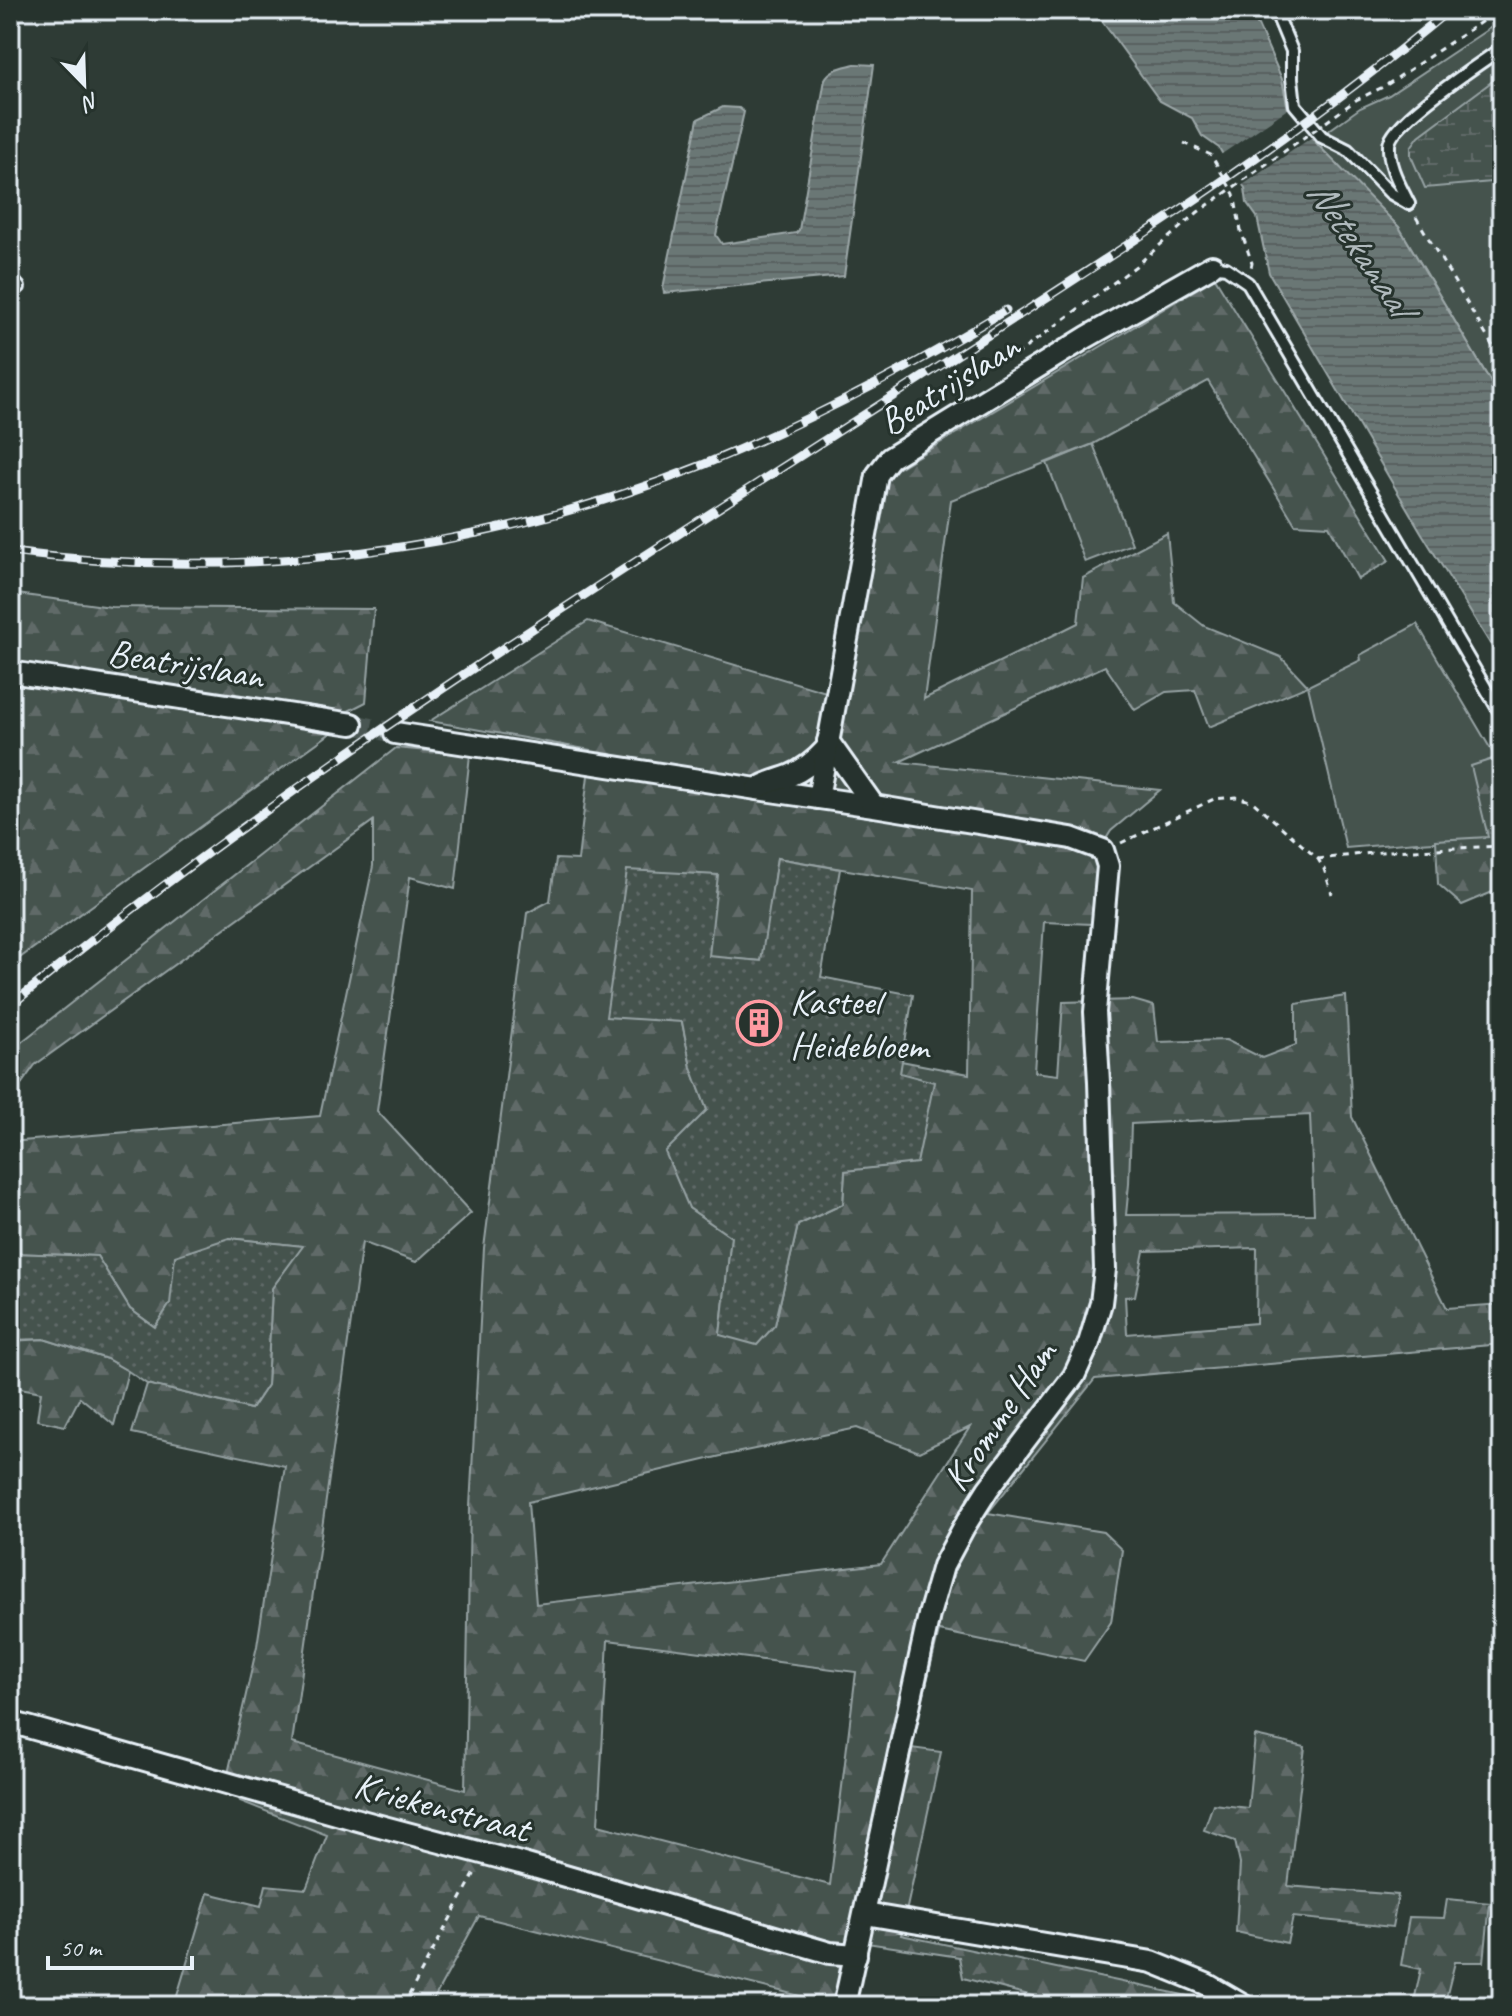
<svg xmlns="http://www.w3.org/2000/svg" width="1512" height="2016" viewBox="0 0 1512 2016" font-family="Caveat,sans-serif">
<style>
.green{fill:#45524e;stroke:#96a2a3;stroke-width:2}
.forest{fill:url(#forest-firs);stroke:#96a2a3;stroke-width:2;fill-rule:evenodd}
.wetland{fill:url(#wetland-marsh);stroke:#96a2a3;stroke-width:2}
.garden{fill:url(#garden-dots);stroke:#96a2a3;stroke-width:2}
.water{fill:url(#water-rules);stroke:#9da8a9;stroke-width:2}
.pier{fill:#2e3b35}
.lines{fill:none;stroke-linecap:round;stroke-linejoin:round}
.street-tunnel{stroke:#4a5652;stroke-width:20;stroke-dasharray:20 10;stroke-linecap:butt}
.lane-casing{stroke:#e8f1f8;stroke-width:16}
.street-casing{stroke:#e8f1f8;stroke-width:26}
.path{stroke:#e8f1f8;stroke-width:3;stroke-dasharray:6 6;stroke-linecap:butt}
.lane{stroke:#26332d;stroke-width:10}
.street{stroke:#26332d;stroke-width:20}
.rail-casing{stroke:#e8f1f8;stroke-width:9}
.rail{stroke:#26332d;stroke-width:6;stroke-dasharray:18;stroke-linecap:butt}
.path-bridge{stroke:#e8f1f8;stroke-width:3;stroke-dasharray:6 6;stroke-linecap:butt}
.labels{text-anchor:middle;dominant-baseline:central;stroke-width:6;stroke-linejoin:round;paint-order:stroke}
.street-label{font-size:38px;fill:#e8f1f8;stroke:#26332d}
.poi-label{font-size:38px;fill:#e8f1f8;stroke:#26332d;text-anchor:start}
.water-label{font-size:40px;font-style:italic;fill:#b0babd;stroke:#26332d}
</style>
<defs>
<pattern id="forest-firs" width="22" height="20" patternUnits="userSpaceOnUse" patternTransform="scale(2)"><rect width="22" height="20" fill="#45524e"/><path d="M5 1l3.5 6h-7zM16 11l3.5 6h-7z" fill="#606b68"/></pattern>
<pattern id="wetland-marsh" width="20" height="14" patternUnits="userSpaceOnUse" patternTransform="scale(2)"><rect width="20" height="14" fill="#45524e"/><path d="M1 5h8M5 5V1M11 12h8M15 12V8" fill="none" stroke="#606b68"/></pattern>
<pattern id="garden-dots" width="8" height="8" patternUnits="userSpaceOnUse" patternTransform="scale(2)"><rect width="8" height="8" fill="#45524e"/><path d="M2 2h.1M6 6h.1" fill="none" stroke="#606b68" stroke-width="1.8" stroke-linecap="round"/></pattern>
<pattern id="water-rules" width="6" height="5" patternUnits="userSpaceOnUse" patternTransform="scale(2)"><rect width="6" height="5" fill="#6b7775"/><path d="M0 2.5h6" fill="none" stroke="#586060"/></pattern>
</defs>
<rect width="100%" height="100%" fill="#2e3b35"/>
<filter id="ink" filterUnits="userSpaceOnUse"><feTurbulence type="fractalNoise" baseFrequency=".0125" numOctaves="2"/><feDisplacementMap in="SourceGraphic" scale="16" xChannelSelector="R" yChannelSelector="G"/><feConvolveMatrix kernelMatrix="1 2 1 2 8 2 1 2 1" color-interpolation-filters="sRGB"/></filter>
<g filter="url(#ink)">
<g class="green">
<polygon points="1502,20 1502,401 1399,227 1313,148 1328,131 1360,108 1389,95"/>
<polygon points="1093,444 1132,544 1085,562 1047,463"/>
<polygon points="1417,624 1496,758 1473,766 1502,838 1418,843 1417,842 1346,848 1308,686 1361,660 1360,655"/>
</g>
<g class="forest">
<path d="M1215,278l174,283 -31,18 -29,-53 -34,-2 -87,-143 -115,63 -142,56 -27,199 154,-76 5,-45 84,-45 7,69 30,24 77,31 27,29 -99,41 -14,-37 -29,2 -31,18 -30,-44 -206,96 261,28 -49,41 -5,8 -14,85 -48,-2 -10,150 24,3 5,-73 70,-2 21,6 4,36 68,-2 36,18 34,-13v-41l50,-8 6,121 95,191 55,-4v40l-407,35 -107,134 115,19 19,18 -11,72 -27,39 -145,-30 -28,117 30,4 -40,183 301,64 -2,7h-129l-108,-28 -4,-21 -105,-16 -18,64 -357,-89 -49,90h-256l34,-113 53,13 5,-21 40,4 21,-54 -87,-34 -13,-23 30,-132 28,-180 -153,-33 15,-49 104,25 16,-24 5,-97 30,-42 -73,-8 -59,66 -15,23 -25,-18 -33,-53 -87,-3v-111l310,-26 53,-250v-45l-338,244 -25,35v-49l386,-303 74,7 -15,134 -45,-12 -33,234 94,102 -55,49 -54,-20 -70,501 173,47 5,-283 14,-259 43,-335 23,-12 6,-42 22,1 13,-110 -161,-29 158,-100 258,77 39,-222zM777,858l195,33 -3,183 -68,-13 -1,12 -55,98 -2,33 -45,21 -23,100 -55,10 11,-98 -42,-29 18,-98 -16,-43 -9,-45 27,-65 53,4zM1310,1115l4,99 -188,1 3,-31 2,-60zM1257,1248l-1,75 -129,11 -2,-37 10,-1 9,-45zM970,1427l-89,137 -345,40 -8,-102 193,-46 136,-28 62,24zM608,1640l248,32 -26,213 -232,-60z"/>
<polygon points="10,593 111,607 374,609 366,702 317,727 332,732 10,965"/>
<polygon points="1496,758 1502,767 1502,888 1462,905 1438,884 1436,840 1488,837 1471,766"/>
<polygon points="44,1339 107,1359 128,1371 114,1425 80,1397 65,1426 37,1420 41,1392 10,1386 12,1369 10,1368 10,1341"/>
<polygon points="1255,1736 1305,1747 1288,1886 1398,1895 1392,1927 1293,1917 1287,1943 1236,1932 1240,1864 1235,1841 1204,1830 1213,1804 1248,1808"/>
<polygon points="1447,1899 1490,1903 1484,1962 1455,1962 1444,2006 1413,2006 1421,1969 1401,1965 1409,1917 1444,1918"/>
</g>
<polygon class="wetland" points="1502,74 1502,181 1425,188 1411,156 1411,147 1419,136"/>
<g class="garden">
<polygon points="777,858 840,869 821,977 913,995 900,1073 934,1082 917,1163 845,1171 843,1204 798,1225 775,1325 757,1345 720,1335 731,1237 689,1208 665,1152 707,1110 691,1067 682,1022 606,1017 627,870 718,875 709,956 761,961"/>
<polygon points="229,1238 303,1246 272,1288 267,1385 251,1409 147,1384 128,1371 107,1359 44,1339 10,1340 10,1253 97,1256 130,1309 155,1327 170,1304 175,1256"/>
</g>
<g class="water">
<polygon points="1094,10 1247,10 1258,25 1282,79 1288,109 1318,145 1399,227 1502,401 1502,663 1421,532 1269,273 1257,217 1247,203 1245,188 1231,168 1219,148 1202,136 1192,118 1160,101"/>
<path d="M855,64l19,1 -30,211 -180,17 -1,-5 35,-169 25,-12 16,1 5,4 -28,123 6,9 74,-11 3,-3 26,-151c6,-11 19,-12 30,-15z"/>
</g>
<polygon class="pier" points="1292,106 1315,135 1240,187 1219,156"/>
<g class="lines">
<polyline class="street-tunnel" points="352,724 395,733"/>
<g class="lane-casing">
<g id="lane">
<polyline points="1275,10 1292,51 1292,78 1295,105 1322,137 1348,150 1390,193 1409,204"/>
<path d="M1409,204c-9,-19 -21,-38 -20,-59 1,-23 92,-82 113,-97"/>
<polyline points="1212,266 1226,268 1248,283 1502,716"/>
<polyline points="10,277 19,287"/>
</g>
</g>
<g class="street-casing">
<g id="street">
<polyline points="10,672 352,724"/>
<polyline points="395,733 757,789 874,806 1071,838 1103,850 1108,866 1107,877 1095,1012 1099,1082 1105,1269 1101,1303 1089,1343 1074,1376 988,1489 964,1527 943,1566 929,1615 844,2006"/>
<polyline points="828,741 874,806"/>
<path d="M757,789c10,-7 21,-9 32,-13 15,-6 27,-16 38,-28"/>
<polyline points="818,798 877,475 890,458 1087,337 1212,266"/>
<polyline points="10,1722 365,1822 520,1863 830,1953 856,1955"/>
<polyline points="865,1914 1152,1962 1206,1984 1244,2006"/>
</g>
</g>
<g class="path">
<polyline points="1326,122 1356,100 1385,86 1499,10"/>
<polyline points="1184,143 1211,155 1234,194 1241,231 1252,263 1251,268"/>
<polyline points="1416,217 1502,362"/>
<polyline points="1016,355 1136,266 1198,212 1224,194"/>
<polyline points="1121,843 1214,799 1237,797 1253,802 1318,859 1324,869 1332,894"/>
<polyline points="1318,859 1390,851 1502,846"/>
<polyline points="403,2006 476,1871"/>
</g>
<use href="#lane" class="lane"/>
<use href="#street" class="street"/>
<g class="rail-casing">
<g id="rail">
<path d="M10,552c233,30 476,0 695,-88 105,-43 204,-95 301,-154"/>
<path d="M10,1006c284,-233 597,-425 905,-624 182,-117 367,-232 534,-372"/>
</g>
</g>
<use href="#rail" class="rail"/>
<polyline class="path-bridge" points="1224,194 1323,124"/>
</g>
</g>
<defs>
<g id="building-ring" transform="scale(2.3)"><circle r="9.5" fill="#26332d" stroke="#ff9aa2" stroke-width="1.5"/><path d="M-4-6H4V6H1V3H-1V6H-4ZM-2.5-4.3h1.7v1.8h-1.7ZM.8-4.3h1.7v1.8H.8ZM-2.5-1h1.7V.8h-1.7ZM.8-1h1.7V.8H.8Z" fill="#ff9aa2"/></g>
</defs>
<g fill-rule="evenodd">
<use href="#building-ring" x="759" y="1023"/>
</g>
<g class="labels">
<g class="street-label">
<text transform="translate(949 384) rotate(-32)">Beatrijslaan</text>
<text transform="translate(186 664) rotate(9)">Beatrijslaan</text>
<text transform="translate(999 1416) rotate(-56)">Kromme Ham</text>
<text transform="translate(442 1807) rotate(15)">Kriekenstraat</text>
</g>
<g class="poi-label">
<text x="790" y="1001">Kasteel<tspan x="790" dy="44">Heidebloem</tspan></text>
</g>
<g class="water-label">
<text transform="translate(1360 247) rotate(56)">Netekanaal</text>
</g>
</g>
<rect width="1512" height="2016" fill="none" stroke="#26332d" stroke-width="40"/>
<rect x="20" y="20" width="1472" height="1976" fill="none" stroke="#e8f1f8" stroke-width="3" filter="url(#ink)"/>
<g transform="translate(84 84) rotate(157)" stroke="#26332d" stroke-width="6" paint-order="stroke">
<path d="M0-6L14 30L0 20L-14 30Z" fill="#e8f1f8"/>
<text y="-12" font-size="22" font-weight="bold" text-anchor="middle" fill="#e8f1f8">N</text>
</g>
<path d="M48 1956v12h144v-12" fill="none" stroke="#e8f1f8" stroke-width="4"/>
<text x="60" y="1956" font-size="24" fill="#e8f1f8" stroke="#26332d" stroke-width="6" paint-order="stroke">50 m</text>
</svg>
